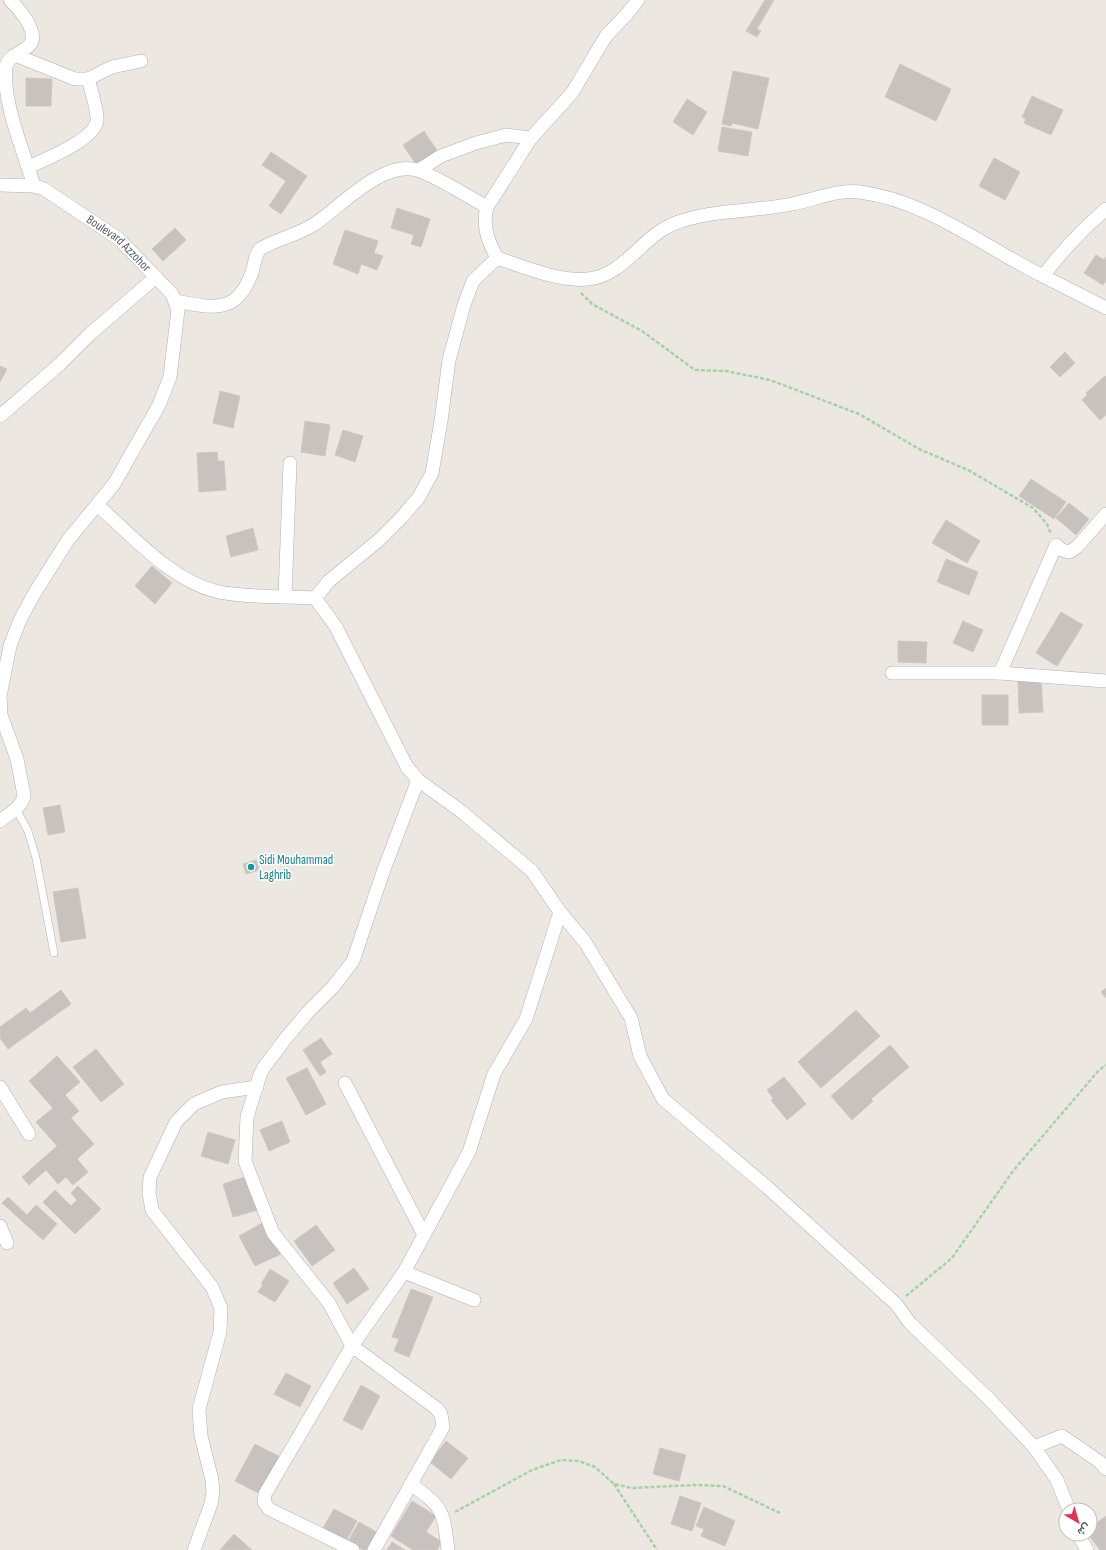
<svg xmlns="http://www.w3.org/2000/svg" width="1106" height="1550" viewBox="0 0 1106 1550" font-family="'Sofia Sans Condensed',Vazirmatn,sans-serif">
<style>
.building{fill:#c8c2bf;stroke:#d1c7c0}
.lines{fill:none;stroke-linecap:round;stroke-linejoin:round}
.service-casing{stroke:#adb2b4;stroke-width:8}
.minor-casing{stroke:#adb2b4;stroke-width:14}
.path{stroke:#a3d5a2;stroke-width:2.5;stroke-dasharray:4 2;stroke-linecap:butt}
.service{stroke:#fff;stroke-width:7}
.minor{stroke:#fff;stroke-width:13}
.culture-dot{fill:#0f9aa8;stroke:#fff;stroke-width:1.5}
.labels{text-anchor:middle;dominant-baseline:central;stroke-width:3;stroke-linejoin:round;paint-order:stroke}
.street-label{font-size:13px;fill:#5a6062;stroke:#fff}
.culture-label{font-size:13px;fill:#0d838f;stroke:#fff;text-anchor:start}
</style>
<rect width="100%" height="100%" fill="#ede7e2"/>
<g class="building">
<polygon points="765,0 774,0 757,29 761,31 757,37 746,31"/>
<polygon points="900,64 951,89 936,121 885,97"/>
<polygon points="733,71 769,78 758,129 732,123 731,126 722,124"/>
<polygon points="26,78 52,79 51,106 26,106"/>
<polygon points="1032,96 1063,110 1051,135 1024,123 1026,119 1022,117"/>
<polygon points="687,99 707,112 693,135 673,122"/>
<polygon points="722,127 752,132 748,156 718,151"/>
<polygon points="424,131 438,152 417,166 403,145"/>
<polygon points="271,152 307,176 281,214 269,206 286,181 262,165"/>
<polygon points="994,158 1020,172 1005,200 979,186"/>
<polygon points="397,208 430,219 421,247 411,244 414,235 391,228"/>
<polygon points="175,228 186,240 163,261 152,249"/>
<polygon points="345,230 378,241 374,253 383,256 377,270 361,264 358,274 333,264"/>
<polygon points="1096,255 1104,260 1106,257 1106,281 1103,285 1084,273"/>
<polygon points="1065,352 1075,363 1060,377 1050,367"/>
<polygon points="0,366 7,369 0,382"/>
<polygon points="1105,376 1106,377 1106,415 1100,420 1082,400 1087,395 1086,393"/>
<polygon points="220,391 240,396 233,428 213,423"/>
<polygon points="305,421 330,425 325,456 301,452"/>
<polygon points="343,430 363,436 355,462 335,455"/>
<polygon points="217,452 218,461 224,461 226,490 199,492 197,453"/>
<polygon points="1031,479 1066,502 1054,519 1019,496"/>
<polygon points="1069,503 1089,519 1076,535 1056,518"/>
<polygon points="946,520 980,541 967,563 932,543"/>
<polygon points="253,528 258,550 231,557 226,536"/>
<polygon points="946,559 978,572 969,595 937,582"/>
<polygon points="152,566 172,583 155,604 135,586"/>
<polygon points="1061,612 1083,625 1057,666 1036,653"/>
<polygon points="963,621 983,630 973,652 953,643"/>
<polygon points="898,641 927,642 926,663 898,662"/>
<polygon points="1041,679 1043,712 1019,713 1018,681"/>
<rect x="982" y="695" width="26" height="30"/>
<polygon points="60,805 65,832 48,835 43,808"/>
<polygon points="256,860 259,870 246,874 243,864"/>
<polygon points="78,888 86,938 61,942 53,892"/>
<polygon points="1106,988 1106,998 1101,992"/>
<polygon points="61,990 71,1004 8,1049 0,1038 0,1027 26,1008 30,1013"/>
<polygon points="856,1010 880,1036 821,1088 798,1062"/>
<polygon points="321,1038 332,1054 320,1062 326,1072 320,1076 303,1050"/>
<polygon points="890,1045 909,1067 871,1099 873,1101 852,1120 831,1096"/>
<polygon points="96,1049 124,1084 101,1102 73,1067"/>
<polygon points="57,1056 80,1082 65,1095 79,1111 71,1118 94,1144 77,1159 88,1172 73,1185 66,1177 58,1184 46,1170 29,1185 22,1177 57,1146 36,1122 53,1108 29,1081"/>
<polygon points="307,1068 326,1104 306,1115 286,1078"/>
<polygon points="784,1077 806,1104 787,1120 771,1100 773,1098 767,1090"/>
<polygon points="282,1121 290,1142 269,1151 260,1130"/>
<polygon points="208,1132 235,1140 228,1164 201,1156"/>
<polygon points="248,1176 258,1210 233,1217 223,1184"/>
<polygon points="78,1186 101,1209 75,1234 43,1202 55,1190 71,1206 77,1200 71,1193"/>
<polygon points="8,1197 27,1215 36,1205 57,1224 43,1240 2,1203"/>
<polygon points="264,1222 281,1254 255,1266 239,1236"/>
<polygon points="316,1225 335,1250 312,1266 294,1241"/>
<polygon points="354,1268 369,1289 347,1304 333,1283"/>
<polygon points="270,1269 289,1281 275,1302 258,1292 263,1285 261,1284"/>
<polygon points="411,1289 433,1297 409,1357 394,1351 399,1339 392,1337"/>
<polygon points="286,1373 311,1386 300,1407 274,1394"/>
<polygon points="361,1385 380,1396 362,1430 343,1420"/>
<polygon points="446,1441 468,1458 451,1479 430,1462"/>
<polygon points="255,1444 282,1458 262,1495 235,1481"/>
<polygon points="660,1448 686,1455 679,1481 653,1474"/>
<polygon points="680,1496 701,1503 692,1531 671,1524"/>
<polygon points="412,1501 436,1516 426,1532 442,1542 437,1550 413,1550 391,1536"/>
<polygon points="704,1507 735,1521 725,1546 701,1536 704,1529 696,1526"/>
<polygon points="334,1509 357,1521 346,1541 323,1528"/>
<polygon points="1106,1516 1106,1550 1100,1550 1088,1534 1090,1534 1090,1528"/>
<polygon points="359,1522 380,1534 371,1550 363,1550 348,1541"/>
<polygon points="234,1534 252,1550 220,1550"/>
<polygon points="392,1542 405,1550 387,1550"/>
</g>
<g class="lines">
<g class="service-casing">
<polyline id="service" points="16,809 28,831 36,858 54,953"/>
</g>
<g class="minor-casing">
<g id="minor">
<path d="M10,0c9,9 19,20 22,33 5,19 -24,18 -26,34 -4,35 18,85 28,119"/>
<polyline points="15,55 75,79 88,79 112,67 141,61"/>
<path d="M29,167c16,-8 64,-26 68,-46 1,-9 -6,-32 -9,-42"/>
<polyline points="419,170 441,156 476,143 506,135 531,138"/>
<path id="s1" d="M0,185l34,1 10,3 75,50 53,55 6,16 -8,67 -11,28 -45,79 -46,56 -34,54 -14,26 -10,26 -10,50 1,19 16,44 7,36c-1,12 -16,19 -24,26"/>
<path d="M497,258c-9,-17 -15,-32 -10,-51l44,-69 41,-45 34,-57 21,-22 11,-14"/>
<polyline points="1043,276 1106,308"/>
<path d="M175,301c36,6 60,15 76,-26 4,-9 3,-19 9,-26 17,-10 37,-14 53,-24 27,-17 71,-68 107,-54 23,9 45,24 67,36"/>
<polyline points="0,416 60,364 90,334 156,277"/>
<path d="M97,505c35,30 72,74 118,86 27,7 71,5 100,7"/>
<polyline points="285,596 290,463"/>
<polyline points="892,673 1000,673 1106,681"/>
<polyline points="1000,673 1056,545 1062,550 1069,552 1077,547 1106,514"/>
<polyline points="345,1083 424,1235"/>
<polyline points="0,1087 29,1134"/>
<polyline points="0,1226 7,1243"/>
<polyline points="404,1272 474,1300"/>
<polyline points="1034,1447 1062,1436 1100,1462 1106,1469"/>
<path d="M411,1484c33,25 32,25 37,66"/>
<path d="M1069,1510l-12,-30 -23,-33 -46,-49 -78,-75 -14,-19 -129,-117 -104,-88 -23,-43 -9,-38 -46,-76 -25,-30 -28,-41 -70,-59 -44,-32 -11,-13 -71,-140 -21,-29 14,-17 50,-41 23,-23 17,-20 13,-24 9,-52 8,-61 15,-55 9,-24 24,-23c28,9 61,24 91,21 35,-3 54,-42 85,-55 38,-15 80,-12 119,-20 22,-4 46,-15 68,-12 68,9 124,55 183,84 19,-25 40,-47 63,-67"/>
<polyline points="1078,1534 1087,1550"/>
<polyline points="194,1550 211,1504 213,1492 212,1480 201,1436 199,1409 220,1332 221,1308 212,1287 152,1210 149,1193 150,1177 176,1122 194,1104 222,1092 257,1087"/>
<polyline points="353,1550 269,1509 264,1502 265,1494 352,1346 404,1272 469,1152 494,1074 526,1019 560,912"/>
<polyline points="374,1550 443,1427 441,1414 436,1408 352,1346 329,1303 273,1233 245,1161 247,1117 260,1075 264,1067 286,1038 308,1012 333,987 353,961 383,872 418,780"/>
</g>
</g>
<g class="path">
<polyline points="581,293 592,304 642,331 695,370 726,371 770,380 859,414 919,449 970,471 1033,508 1047,524 1051,534"/>
<polyline points="906,1296 952,1258 1013,1171 1099,1070 1106,1065"/>
<polyline points="614,1484 657,1550"/>
<polyline points="455,1512 532,1470 561,1460 579,1461 595,1467 614,1484 631,1488 695,1485 723,1486 780,1513"/>
</g>
<use href="#service" class="service"/>
<use href="#minor" class="minor"/>
</g>
<circle class="culture-dot" cx="251" cy="867" r="4"/>
<g class="labels">
<g class="street-label">
<text stroke="none"><textPath href="#s1" startOffset="137">Boulevard Azzohor</textPath></text>
</g>
<g class="culture-label">
<text x="259" y="860">Sidi Mouhammad<tspan x="259" dy="15">Laghrib</tspan></text>
</g>
</g>
<g transform="translate(1078 1522) rotate(142)"><circle r="19" fill="#ffffff" stroke="#bdbfc0"/>
<path d="M0-3L7 15L0 10L-7 15Z" fill="#e33254"/>
<text y="-6" font-size="11" font-weight="bold" text-anchor="middle" fill="#5a6062">ش</text>
</g>
</svg>
